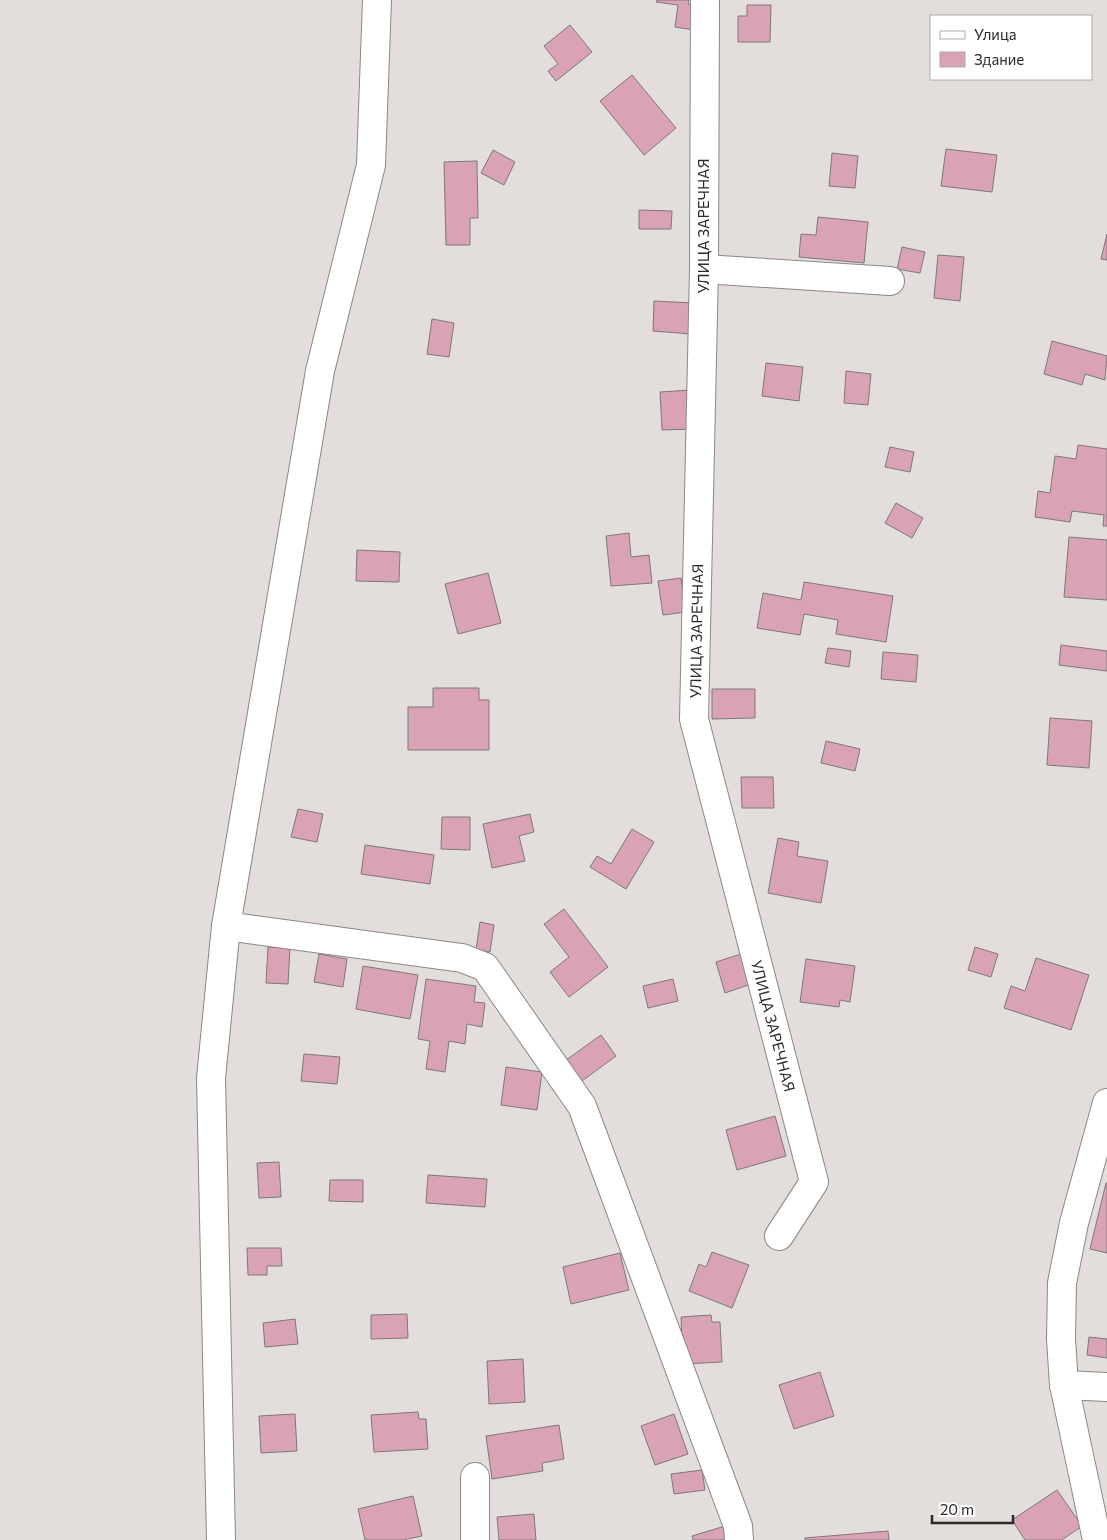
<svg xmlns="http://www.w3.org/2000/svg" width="1107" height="1540" viewBox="0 0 1107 1540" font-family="Commissioner,sans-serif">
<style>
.building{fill:#d9a3b5;stroke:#7d787a}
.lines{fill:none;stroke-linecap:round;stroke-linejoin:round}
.minor-casing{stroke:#8c8784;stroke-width:30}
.minor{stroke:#fff;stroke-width:28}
.labels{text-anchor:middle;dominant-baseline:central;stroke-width:4;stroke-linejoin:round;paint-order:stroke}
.street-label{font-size:15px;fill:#2d2b2a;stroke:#fff}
</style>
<rect width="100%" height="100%" fill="#e3dedb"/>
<g class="building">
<polygon points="657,0 689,0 688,4 697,6 694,30 675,27 678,5 656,2"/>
<polygon points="747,5 771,5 770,42 738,42 738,16 747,16"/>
<polygon points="570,25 592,52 556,81 548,71 558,64 544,46"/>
<polygon points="632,75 676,128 644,155 600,101"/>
<polygon points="946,149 997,155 992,192 941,186"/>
<polygon points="493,150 515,162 504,185 481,173"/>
<polygon points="832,153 858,156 855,188 829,186"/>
<polygon points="477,161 478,218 470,218 470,245 446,245 444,162"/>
<polygon points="639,210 672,211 671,229 639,229"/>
<polygon points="818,217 868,222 864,263 799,257 801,234 816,235"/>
<polygon points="1107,234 1107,260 1101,259"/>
<polygon points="902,247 925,252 920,273 897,269"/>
<polygon points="938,255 964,257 960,301 934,298"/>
<polygon points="654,301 693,303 691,334 653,331"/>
<polygon points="432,319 454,323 449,357 427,354"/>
<polygon points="1052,341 1107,356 1105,380 1085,374 1082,385 1044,374"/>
<polygon points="766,363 803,367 799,401 762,396"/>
<polygon points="846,371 871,374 868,405 844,403"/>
<polygon points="692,390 693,429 662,430 660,392"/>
<polygon points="1078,445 1107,449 1107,526 1103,526 1104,515 1072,511 1070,522 1035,517 1038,491 1050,493 1055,456 1076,459"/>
<polygon points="890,447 914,452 910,472 885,467"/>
<polygon points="896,503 923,518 912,538 885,523"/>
<polygon points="629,533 631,557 649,555 652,583 611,586 606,536"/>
<polygon points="1069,537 1107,540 1107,600 1064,597"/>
<polygon points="357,550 400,552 399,582 356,581"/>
<polygon points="488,573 501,623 458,634 445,584"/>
<polygon points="681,578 686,612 663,615 658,581"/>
<polygon points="804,582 893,596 886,642 836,634 838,620 804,614 800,635 757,628 763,593 801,600"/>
<polygon points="1061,645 1107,651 1107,671 1059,665"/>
<polygon points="828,648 851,651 849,667 825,663"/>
<polygon points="883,652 918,655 916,682 881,679"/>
<polygon points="433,688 479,688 479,700 489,700 489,750 408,750 408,707 433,707"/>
<polygon points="712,689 755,689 755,718 712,719"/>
<polygon points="1050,718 1092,721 1089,768 1047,765"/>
<polygon points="826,741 860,749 855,771 821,763"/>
<polygon points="741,777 773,777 774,808 742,808"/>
<polygon points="298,809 323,814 317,842 291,837"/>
<polygon points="530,814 534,832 519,836 525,861 492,868 483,824"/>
<polygon points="442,817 470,817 470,850 441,849"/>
<polygon points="632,829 654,842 626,889 590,867 597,856 611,864"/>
<polygon points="778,838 799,842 797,856 828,861 821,903 768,893"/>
<polygon points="365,845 434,855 430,884 361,874"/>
<polygon points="564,909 608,967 569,997 550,972 569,957 544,924"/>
<polygon points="480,922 494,925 490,952 476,950"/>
<polygon points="268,947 290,948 288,984 266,983"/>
<polygon points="975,947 998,954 991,977 968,970"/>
<polygon points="744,953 754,983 725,993 716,962"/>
<polygon points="319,954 347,959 343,987 314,982"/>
<polygon points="1036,958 1089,975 1071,1030 1004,1008 1011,986 1025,991"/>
<polygon points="806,959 855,966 850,1002 840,1000 839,1007 800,1002"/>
<polygon points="363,966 418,975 410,1019 356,1009"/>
<polygon points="426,979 476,986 474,1002 485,1003 482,1027 467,1024 465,1044 449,1041 445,1072 426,1069 430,1041 418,1039"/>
<polygon points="673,979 678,1001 648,1008 643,986"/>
<polygon points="601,1035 616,1056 582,1081 566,1060"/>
<polygon points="304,1054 340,1057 337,1084 301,1081"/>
<polygon points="506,1067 542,1072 537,1110 501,1105"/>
<polygon points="775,1116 786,1156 737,1170 726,1130"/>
<polygon points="279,1162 281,1197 259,1198 257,1163"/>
<polygon points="428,1175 487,1179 485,1207 426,1203"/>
<polygon points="330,1180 363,1180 363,1202 329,1201"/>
<polygon points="1106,1183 1107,1183 1107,1253 1090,1249"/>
<polygon points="247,1248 281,1248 282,1266 267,1266 267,1275 248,1275"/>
<polygon points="712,1252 749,1265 732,1308 689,1291 699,1264 706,1267"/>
<polygon points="620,1253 629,1290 571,1304 563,1267"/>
<polygon points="407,1314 408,1338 371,1339 371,1315"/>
<polygon points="711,1315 712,1322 720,1322 722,1362 683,1364 681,1317"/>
<polygon points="295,1319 298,1344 265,1347 263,1323"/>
<polygon points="1089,1337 1107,1339 1107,1358 1087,1355"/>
<polygon points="523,1359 525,1402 489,1404 487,1361"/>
<polygon points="820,1372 834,1416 794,1429 779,1385"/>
<polygon points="418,1412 419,1419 426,1419 428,1449 374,1452 371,1415"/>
<polygon points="295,1414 297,1451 261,1453 259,1416"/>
<polygon points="674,1414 688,1454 655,1465 641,1426"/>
<polygon points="559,1425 564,1459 542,1463 543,1471 492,1479 486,1436"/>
<polygon points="702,1470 705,1490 674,1494 671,1474"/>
<polygon points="1057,1490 1082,1526 1062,1540 1025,1540 1012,1520"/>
<polygon points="413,1496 422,1536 403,1540 365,1540 358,1509"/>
<polygon points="534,1514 536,1540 499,1540 497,1517"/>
<polygon points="725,1526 729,1540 693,1540 692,1536"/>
<polygon points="888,1531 889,1540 805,1540 805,1538"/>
</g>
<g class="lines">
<g class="minor-casing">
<g id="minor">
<path id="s1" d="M705,0l-1,269 -10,450 120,463 -35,54"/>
<polyline points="704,269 890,281"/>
<polyline points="226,926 462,958 485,967 582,1106 738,1526 739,1540"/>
<polyline points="1064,1385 1107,1387"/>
<polyline points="475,1477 475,1540"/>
<polyline points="221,1540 211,1078 226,926 320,371 371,165 377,0"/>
<polyline points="1097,1540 1064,1385 1061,1339 1062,1283 1074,1223 1107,1103"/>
</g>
</g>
<use href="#minor" class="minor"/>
</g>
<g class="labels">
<g class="street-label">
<text transform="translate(703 226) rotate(-90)">УЛИЦА ЗАРЕЧНАЯ</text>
<text transform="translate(696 631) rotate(-89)">УЛИЦА ЗАРЕЧНАЯ</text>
<text stroke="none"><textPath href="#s1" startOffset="1036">УЛИЦА ЗАРЕЧНАЯ</textPath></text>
</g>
</g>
<rect x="930" y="15" width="162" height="65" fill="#ffffff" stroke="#abaaaa"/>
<rect x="940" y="31" width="25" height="8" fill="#ffffff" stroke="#abaaaa"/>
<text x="974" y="40" font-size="15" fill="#2d2b2a">Улица</text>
<rect x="940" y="52" width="25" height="15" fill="#d9a3b5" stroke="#abaaaa"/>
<text x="974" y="65" font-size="15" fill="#2d2b2a">Здание</text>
<path d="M932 1515v8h81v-8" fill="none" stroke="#2d2b2a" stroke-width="2.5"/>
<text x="940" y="1515" font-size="15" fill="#2d2b2a" stroke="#ffffff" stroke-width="4" paint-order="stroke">20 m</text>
</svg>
